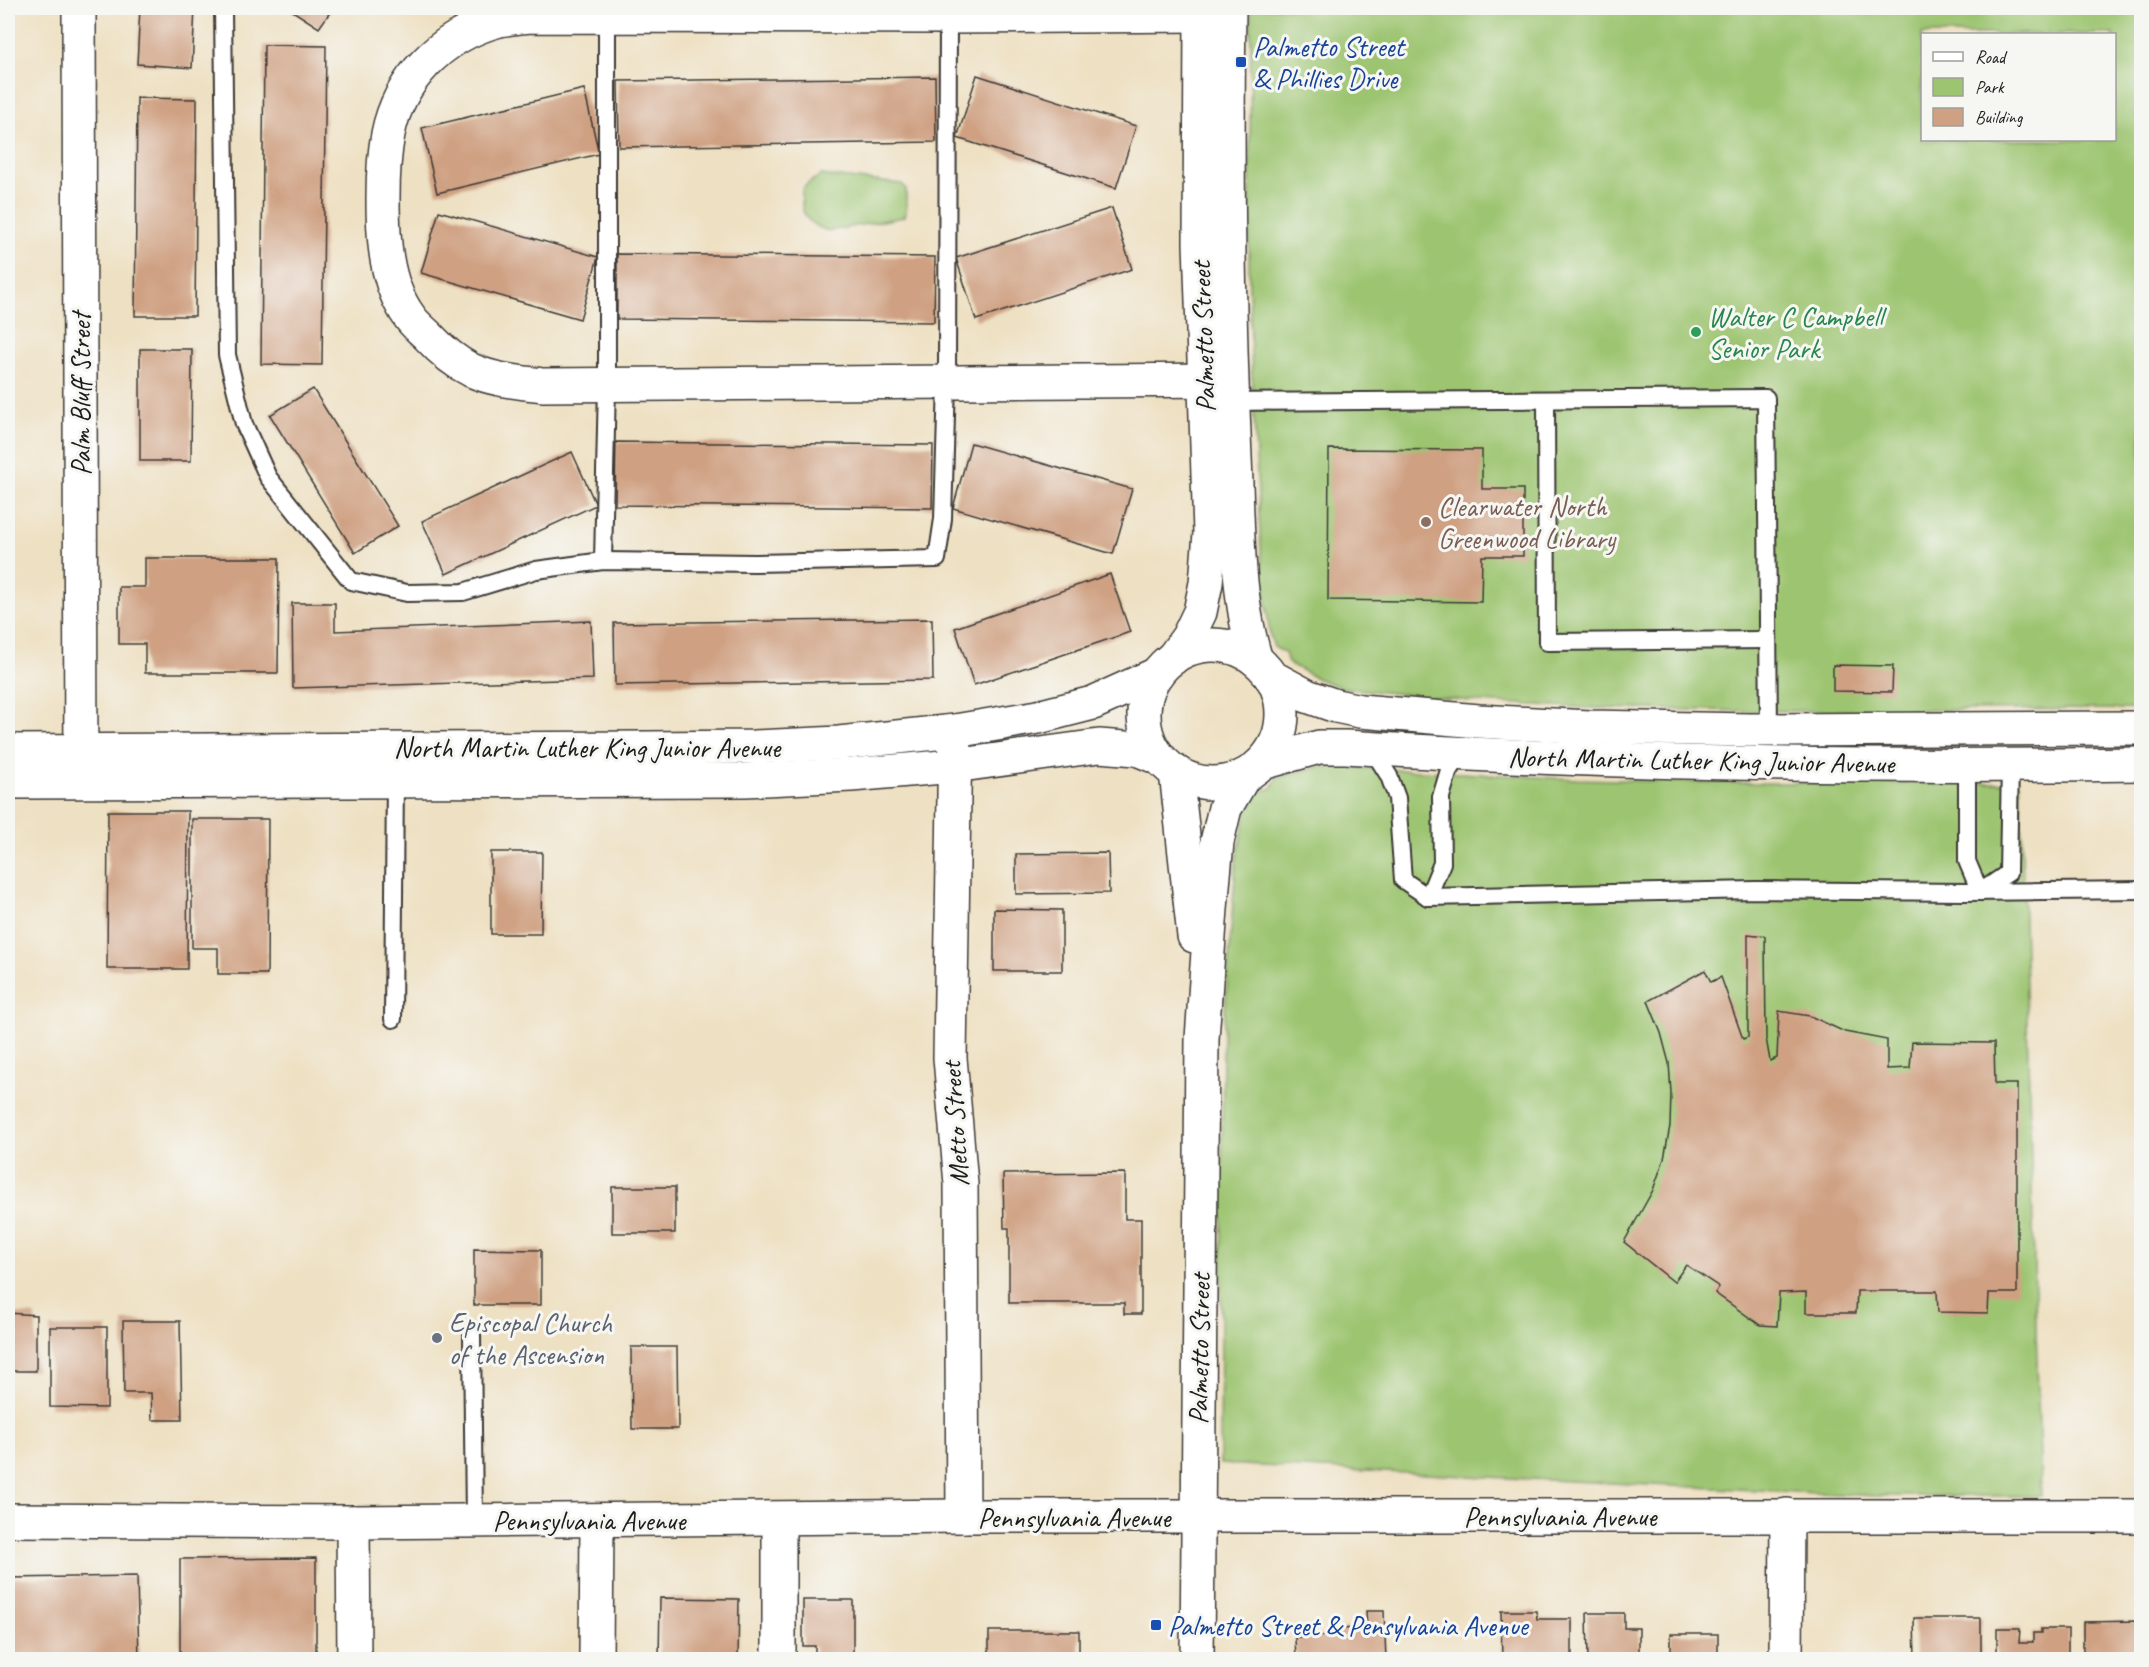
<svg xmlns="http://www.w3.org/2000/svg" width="2149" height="1667" viewBox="0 0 2149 1667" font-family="Caveat,sans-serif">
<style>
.green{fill:#9dc571;stroke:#5c7046;stroke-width:1.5;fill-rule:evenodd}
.building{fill:#cfa082}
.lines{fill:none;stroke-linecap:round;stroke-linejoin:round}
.lane-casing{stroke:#3c3935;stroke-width:20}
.street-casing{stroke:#3c3935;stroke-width:36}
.secondary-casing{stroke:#3c3935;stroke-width:36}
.lane{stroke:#fff;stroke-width:16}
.street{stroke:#fff;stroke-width:33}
.secondary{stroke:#fff;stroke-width:33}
.transit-dot{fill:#1a4fb4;stroke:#f6f6f2;stroke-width:2}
.leisure-dot{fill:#2e9e5b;stroke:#f6f6f2;stroke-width:2}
.education-dot{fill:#8d6e63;stroke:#f6f6f2;stroke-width:2}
.worship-dot{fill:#6b7280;stroke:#f6f6f2;stroke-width:2}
.labels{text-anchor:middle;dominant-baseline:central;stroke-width:6;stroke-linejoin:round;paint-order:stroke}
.transit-label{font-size:28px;fill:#164399;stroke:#f6f6f2;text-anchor:start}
.leisure-label{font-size:28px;fill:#27864d;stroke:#f6f6f2;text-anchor:start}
.street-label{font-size:28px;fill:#1c1c1c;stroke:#f6f6f2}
.education-label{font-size:28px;fill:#785e54;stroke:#f6f6f2;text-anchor:start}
.worship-label{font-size:28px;fill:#5b616d;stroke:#f6f6f2;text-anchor:start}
</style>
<rect width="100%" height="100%" fill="#f6f6f2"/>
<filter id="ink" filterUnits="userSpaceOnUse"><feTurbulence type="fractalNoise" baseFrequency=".0167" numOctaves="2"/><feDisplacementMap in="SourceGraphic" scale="12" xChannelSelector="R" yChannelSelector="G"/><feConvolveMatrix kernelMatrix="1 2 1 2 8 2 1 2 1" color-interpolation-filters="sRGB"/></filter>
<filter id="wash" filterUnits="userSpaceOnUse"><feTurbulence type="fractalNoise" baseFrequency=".008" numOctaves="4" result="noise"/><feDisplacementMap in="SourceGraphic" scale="24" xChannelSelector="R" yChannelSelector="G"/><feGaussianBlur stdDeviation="1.35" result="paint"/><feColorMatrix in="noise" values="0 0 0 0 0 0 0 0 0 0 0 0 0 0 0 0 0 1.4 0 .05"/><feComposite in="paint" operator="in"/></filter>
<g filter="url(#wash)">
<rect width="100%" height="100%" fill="#eee0c2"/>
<g class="green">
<path d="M1251,8h890v701l-391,2 -160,-3 -110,-6 -136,-14 -26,-9 -30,-16 -3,-10 -11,-6 -4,-12 -8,-66 -10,-190 -3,-94zM1922,34h192v106h-192z"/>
<path d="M821,175l81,9 4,4v25l-3,4 -74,14c-14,-4 -27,-12 -27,-28 0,-4 -1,-9 1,-14 3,-6 13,-10 18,-14z"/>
<polygon points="1322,766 1577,779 1732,783 2020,783 2041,1496 1878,1496 1220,1464 1223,1039 1236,862 1246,815 1259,792 1272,788 1277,778"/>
</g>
<g id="blocks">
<g class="building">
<polygon points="140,8 195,8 192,68 137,64"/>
<polygon points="288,8 333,8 319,28"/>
<polygon points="264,45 326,46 322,365 261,364"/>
<polygon points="977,75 1136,126 1116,188 957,138"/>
<polygon points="935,77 936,142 619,147 618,81"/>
<polygon points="584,89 599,154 437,193 422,128"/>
<polygon points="137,98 197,99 195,316 135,316"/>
<polygon points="1112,208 1132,269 976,320 956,258"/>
<polygon points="439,211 598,257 580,319 421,273"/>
<polygon points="617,254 935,257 934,322 617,319"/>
<polygon points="140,349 192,349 191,461 140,461"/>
<polygon points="313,389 398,526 355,553 270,415"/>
<polygon points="616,442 933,445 932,508 615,505"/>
<polygon points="971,443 1132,489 1113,554 953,508"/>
<polygon points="1329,449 1482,450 1482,489 1523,489 1523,556 1482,556 1481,602 1328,600"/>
<polygon points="572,452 596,505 446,574 422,521"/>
<polygon points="145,558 279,558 278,673 145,673 145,644 119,644 119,587 145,587"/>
<polygon points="1110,574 1130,632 974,685 955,628"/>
<polygon points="292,603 335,603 335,631 591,621 593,679 293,688"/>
<polygon points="932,619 933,680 615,685 614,623"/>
<polygon points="1833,665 1893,666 1892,692 1833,691"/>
<polygon points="108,811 188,811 187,969 107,969"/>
<polygon points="192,819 268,819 267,974 218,974 218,948 192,948"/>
<polygon points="491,852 542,852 541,934 491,934"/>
<polygon points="1108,853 1109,893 1016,894 1016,854"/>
<polygon points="994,909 1062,910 1062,971 994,971"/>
<polygon points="1748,934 1765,936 1766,1038 1770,1061 1777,1058 1779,1011 1810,1016 1845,1032 1887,1040 1887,1069 1910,1068 1912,1042 1994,1043 1995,1084 2017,1084 2017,1293 1989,1293 1988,1313 1938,1312 1937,1291 1857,1291 1856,1313 1806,1313 1806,1292 1779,1293 1777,1326 1760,1325 1715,1293 1719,1287 1686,1265 1674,1282 1624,1242 1653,1190 1664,1159 1670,1126 1671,1093 1669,1063 1661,1033 1648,1001 1705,970 1711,982 1721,977 1743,1039 1748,1037"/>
<polygon points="1125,1173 1125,1219 1141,1219 1141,1314 1124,1314 1124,1303 1009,1303 1009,1228 1004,1228 1003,1174"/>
<rect x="612" y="1187" width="63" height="46"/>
<polygon points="474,1249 541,1250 541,1305 474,1305"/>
<polygon points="8,1313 36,1315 36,1371 8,1371"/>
<polygon points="123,1321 180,1321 182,1420 152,1420 151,1393 124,1393"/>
<polygon points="50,1327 107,1327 107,1408 50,1407"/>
<polygon points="631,1347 677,1347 678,1429 632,1429"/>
<polygon points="316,1558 316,1660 180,1660 180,1559"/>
<polygon points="137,1576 139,1660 8,1660 8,1578"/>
<polygon points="660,1598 739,1599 738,1660 659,1660"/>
<polygon points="803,1600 853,1600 853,1660 815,1660 815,1646 803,1646"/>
<polygon points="1366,1611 1384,1611 1386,1660 1296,1660 1295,1637 1336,1636 1336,1629 1367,1628"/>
<polygon points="1501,1611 1536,1611 1537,1619 1572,1619 1572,1660 1502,1660"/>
<polygon points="1587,1613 1624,1613 1624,1628 1639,1628 1639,1660 1588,1660"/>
<polygon points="1914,1618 1981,1618 1981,1660 1915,1660"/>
<polygon points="2142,1621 2142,1660 2083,1660 2083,1622"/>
<polygon points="1997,1628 2020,1628 2019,1643 2033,1643 2033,1633 2041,1633 2041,1629 2068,1629 2068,1660 1997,1660"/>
<polygon points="989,1631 1079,1631 1079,1657 1147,1657 1147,1660 989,1660"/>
<rect x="1671" y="1634" width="47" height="26"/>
</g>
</g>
</g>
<g filter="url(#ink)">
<use href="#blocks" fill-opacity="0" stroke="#3c3935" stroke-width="1.5"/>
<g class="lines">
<g class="lane-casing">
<g id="lane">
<polyline points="223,8 227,355 244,424 268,477 351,581 407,593 463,592 536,570 603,561 755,563 937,559 943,519 947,382 948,11"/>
<polyline points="1546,400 1547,642 1768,640"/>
<polyline points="1226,402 1766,398 1769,730"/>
<polyline points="603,561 607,384 607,11"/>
<polyline points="1372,749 1389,776 1397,798 1403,880 1428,897 1756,890 1965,892 2142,890"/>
<polyline points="1967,764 1967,861 1980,892 2008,873 2010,764"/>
<polyline points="1428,897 1442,863 1441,797 1449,770 1460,754"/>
<polyline points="393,1019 395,777"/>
<polyline points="472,1335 474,1521"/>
</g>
</g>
<g class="street-casing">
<g id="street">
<polyline points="79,8 81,779"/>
<path d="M1201,15l-253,2 -416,-1c-12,1 -25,2 -36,5 -54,15 -97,58 -108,113 -4,21 -5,42 -5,64 0,39 2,85 26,118 5,8 13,14 19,20 12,13 27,26 43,34 22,10 47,12 71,15l688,-5"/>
<polyline points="955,731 950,1058 961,1184 963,1516"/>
<polyline points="8,1520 353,1522 963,1516 2142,1516"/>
<polyline points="353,1522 354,1660"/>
<polyline points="596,1660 597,1521"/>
<polyline points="779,1660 779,1519"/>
<polyline points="1786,1660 1787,1515"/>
</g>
</g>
<g class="secondary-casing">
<g id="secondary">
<path d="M1229,8c-2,149 -1,299 6,449 3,65 1,140 21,203"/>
<circle cx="1213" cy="714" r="69"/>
<polyline points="1172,659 1188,637 1200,612 1206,583 1210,533 1200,243 1201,8"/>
<polyline points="1270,676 1307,696 1336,706 1360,711 1479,721 1589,727 1750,730 2142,728"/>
<polyline points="8,751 647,748 754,747 839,743 955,731 1038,717 1093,703 1157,674"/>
<path d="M1263,763l56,-16h27c265,17 530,21 796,17"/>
<polyline points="1176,772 1194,936"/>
<polyline points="8,782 745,780 851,775 954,766 1099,746 1137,749 1159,758"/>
<polyline points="1197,1660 1202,1039 1211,908 1217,842 1225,808 1244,776"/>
</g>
</g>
<use href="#lane" class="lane"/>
<use href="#street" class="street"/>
<use href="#secondary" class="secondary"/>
</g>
</g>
<g class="transit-dot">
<rect x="1235" y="56" width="12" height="12" rx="3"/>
<rect x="1150" y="1619" width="12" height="12" rx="3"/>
</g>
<circle class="leisure-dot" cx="1696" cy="332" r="6"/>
<circle class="education-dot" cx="1426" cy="522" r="6"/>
<circle class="worship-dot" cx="437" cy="1338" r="6"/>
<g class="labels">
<g class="transit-label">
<text x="1253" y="46">Palmetto Street<tspan x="1253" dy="32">&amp; Phillies Drive</tspan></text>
<text x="1168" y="1625">Palmetto Street &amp; Pensylvania Avenue</text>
</g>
<g class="leisure-label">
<text x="1708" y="316">Walter C Campbell<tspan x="1708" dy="32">Senior Park</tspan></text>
</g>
<g class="street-label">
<text transform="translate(1203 337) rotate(-92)">Palmetto Street</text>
<text transform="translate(80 394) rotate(-90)">Palm Bluff Street</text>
<text x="587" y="747">North Martin Luther King Junior Avenue</text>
<text transform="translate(1701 760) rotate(1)">North Martin Luther King Junior Avenue</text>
<text transform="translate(955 1124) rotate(-94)">Metto Street</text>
<text transform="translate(1199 1349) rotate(-89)">Palmetto Street</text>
<text x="1560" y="1516">Pennsylvania Avenue</text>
<text x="1074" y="1517">Pennsylvania Avenue</text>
<text x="589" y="1520">Pennsylvania Avenue</text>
</g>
<g class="education-label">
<text x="1438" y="506">Clearwater North<tspan x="1438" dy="32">Greenwood Library</tspan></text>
</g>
<g class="worship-label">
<text x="449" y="1322">Episcopal Church<tspan x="449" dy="32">of the Ascension</tspan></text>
</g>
</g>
<rect width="2149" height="1667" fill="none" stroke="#f6f6f2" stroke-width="30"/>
<rect x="1921" y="33" width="195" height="108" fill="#f6f6f2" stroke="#9f9f9c" stroke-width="1.5"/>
<rect x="1933" y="52" width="30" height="9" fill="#ffffff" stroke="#9f9f9c" stroke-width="1.5"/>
<text x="1975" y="63" font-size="18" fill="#1c1c1c">Road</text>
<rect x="1933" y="78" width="30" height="18" fill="#9dc571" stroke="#9f9f9c" stroke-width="1.5"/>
<text x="1975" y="93" font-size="18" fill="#1c1c1c">Park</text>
<rect x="1933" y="108" width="30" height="18" fill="#cfa082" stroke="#9f9f9c" stroke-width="1.5"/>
<text x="1975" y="123" font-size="18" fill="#1c1c1c">Building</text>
</svg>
